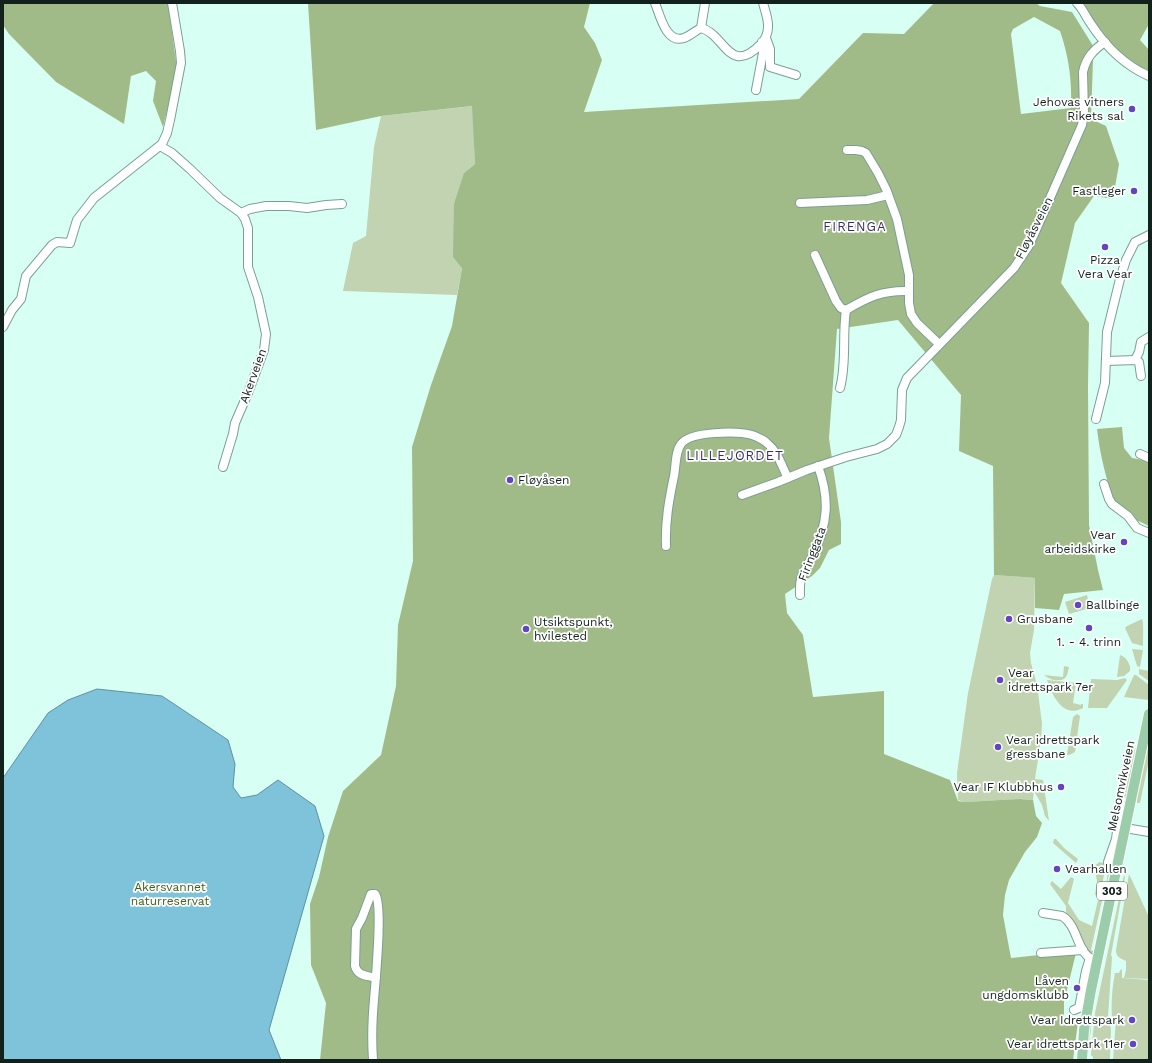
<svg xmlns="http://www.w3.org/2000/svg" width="1152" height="1063" viewBox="0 0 1152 1063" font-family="'Work Sans',sans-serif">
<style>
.green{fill:#c1d3b0}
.forest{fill:#a1bb88;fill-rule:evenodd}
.water{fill:#7ec3d9;stroke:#5e92a1}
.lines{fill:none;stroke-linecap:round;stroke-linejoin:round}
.minor-casing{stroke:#7b9f94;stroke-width:10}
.major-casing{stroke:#fff;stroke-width:12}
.minor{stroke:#fff;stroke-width:8}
.major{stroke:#9bcdab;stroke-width:10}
.poi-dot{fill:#6246bf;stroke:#fff;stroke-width:1.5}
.labels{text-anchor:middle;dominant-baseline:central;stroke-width:3.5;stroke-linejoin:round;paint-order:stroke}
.shield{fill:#fff;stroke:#5a6461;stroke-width:1}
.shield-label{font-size:11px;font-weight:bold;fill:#13211d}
.poi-label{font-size:12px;fill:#13211d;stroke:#fff;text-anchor:end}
.street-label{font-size:12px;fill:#13211d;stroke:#fff}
.park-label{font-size:12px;fill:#436118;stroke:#fff}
.neighbourhood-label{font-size:13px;letter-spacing:1px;fill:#372c67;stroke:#fff}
</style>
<rect width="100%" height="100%" fill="#d8fff3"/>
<g class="green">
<polygon points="473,106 475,164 464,173 462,268 457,295 343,291 353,243 366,236 374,147 381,116"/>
<polygon points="994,575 1035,578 1034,630 1030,653 1031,663 1037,685 1042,723 1041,740 1035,779 1043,780 1049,821 1045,816 1042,805 1034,791 1033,800 1020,799 965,802 958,800 957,773 968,693 992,579"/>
<polygon points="1087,595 1090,608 1069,614 1065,602"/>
<path d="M1142,619c2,3 1,22 1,27l-11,-3 -7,-15 2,-2z"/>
<polygon points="1132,649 1143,650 1140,667 1137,666"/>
<path d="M1120,655c6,2 11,9 10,16l-6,5 -7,1z"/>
<path d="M1064,666l5,1c-1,3 -1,7 -3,10 -4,6 -17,3 -22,-2l19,2z"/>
<polygon points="1139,669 1149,671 1149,681 1139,674"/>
<polygon points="1134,675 1136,675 1149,685 1149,700 1124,697"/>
<polygon points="1125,678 1127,680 1107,708 1088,708 1091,679 1117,680"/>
<path d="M1047,680l29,3 -3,20 8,2v-1h2v4c-20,11 -31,-13 -36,-28z"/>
<polygon points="1077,714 1080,716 1075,752 1069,755 1067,755 1073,717"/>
<polygon points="1149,729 1149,760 1140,803 1137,803 1136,791"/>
<polygon points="1135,748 1138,750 1116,857 1113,859 1125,792"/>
<polygon points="1054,839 1056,839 1064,848 1078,859 1076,863 1053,843"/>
<polygon points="1100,862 1106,864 1103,880 1102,900 1091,950 1092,951 1094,950 1104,905 1108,870 1110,871 1107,886 1107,896 1095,956 1090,956 1066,913 1066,906 1050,884 1052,881 1061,889 1071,877 1074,879 1068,903 1079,920 1092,926 1099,896 1095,895 1097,881 1094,866"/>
<polygon points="1121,872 1095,995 1088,1055 1087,1029"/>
<path d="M1129,874l20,43v62l-25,-1 2,-8v-9c-6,-3 -10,-4 -10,-11z"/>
<polygon points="1124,875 1125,877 1111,955 1112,957 1108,1017 1111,1029 1110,1059 1106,1059 1106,1060 1093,1060 1093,1057 1091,1055 1095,1013"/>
<path d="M1121,969l1,1v8l27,2v80h-36l3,-41h-4c-1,-15 0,-31 3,-46h4z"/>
</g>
<g class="forest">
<polygon points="3,3 168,3 177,69 163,127 153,101 156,81 146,71 131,76 124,124 56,82 9,34 3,25"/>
<path d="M308,3h282l-6,24 11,16 7,17 -18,52 215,-13 64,-66 41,1 30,-31h102l4,3 32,6 23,37 -2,11 -2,59 15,7 13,38 -6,35 -19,-3 -19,27 -14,60 28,40 -1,64 1,138 9,45 5,20 -39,4 -5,16 -24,-2v-30l-41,-3 -1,-109 -34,-15 2,-56 -63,-75 -61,9 -8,109 12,84v22l-12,6 -9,18 -8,8 -27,18 2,19 16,22 10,62 71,-6v63l66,26 8,21 7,1 55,-3 13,1 3,16 6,7 -5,14 -12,15 -16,28 -4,15 -2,20 8,43 37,-4 28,-1 -12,49v16l14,4 -5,38h-753l6,-57 -15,-38 -1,-61 9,-27 9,-40 15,-46 38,-36 15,-69 2,-61 15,-64 -1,-114 19,-62 21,-59 10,-58 -9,-11 1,-53 10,-31 11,-9 -3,-58 -91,10 -65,14zM1034,17l26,14c9,26 12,50 11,77l-50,6 -10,-80 2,-5z"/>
<path d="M1081,3h68v21l-9,16 9,10v23c-7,-2 -12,-7 -18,-11 -22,-16 -36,-36 -50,-59z"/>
<path d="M1122,427l2,21 8,10 17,3v65l-13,-6 -12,-12 -10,-6c-8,-24 -14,-47 -17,-73z"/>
</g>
<polygon class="water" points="97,689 162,696 228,740 235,764 233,787 241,798 257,795 278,780 315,806 324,836 269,1030 281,1060 3,1060 3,778 48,713 68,700"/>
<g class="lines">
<g class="minor-casing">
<g id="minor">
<path d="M655,3c5,12 11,41 29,35 6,-2 11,-7 17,-10 24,6 28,49 60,16 12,-13 6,-27 2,-41"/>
<path d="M1077,3c6,6 9,14 14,21 15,23 33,41 58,52"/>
<polyline points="701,28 705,3"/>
<polyline points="766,38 770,49 770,67 796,75"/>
<polyline points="756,90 763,53 762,42"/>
<polyline points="160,146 172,153 190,169 220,198 241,213 245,219 248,228 248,267 258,297 266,334 264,350 248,393 235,423 233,434 223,467"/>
<polyline points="847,150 856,150 862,151 866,153 878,173 886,189 897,219 909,275 909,303 911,314 917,323 939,344"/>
<polyline points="800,203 867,200 888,195"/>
<polyline points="241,213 250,209 266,206 289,206 307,208 326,205 342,204"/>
<polyline points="815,255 836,301 841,308 846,310"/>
<path d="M846,310c22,-13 37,-20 63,-19"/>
<polyline points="3,327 12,310 21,299 26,276 52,245 57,242 70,243 77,220 94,198 162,144 167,133 170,120 181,63 180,51 172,3"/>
<polyline points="1135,360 1139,352 1141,342 1149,337"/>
<polyline points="1106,361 1136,360 1139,362 1141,376"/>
<path d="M840,388c7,-26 2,-52 6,-78"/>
<polyline points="1096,419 1105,383 1107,332 1120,279 1126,260 1135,242 1149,235"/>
<polyline points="1140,454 1149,458"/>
<polyline points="1104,484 1109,499 1112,504 1128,516 1137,528 1149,533"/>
<path d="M742,495l36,-13 29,-12 39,-13 31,-8 10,-5 9,-9 3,-8 2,-7 1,-30 5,-12 107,-110 14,-21 8,-17 46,-105 2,-12 -1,-41c3,-14 10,-22 22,-30"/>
<path d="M666,546c-1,-24 3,-46 8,-70 2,-10 1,-24 7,-32 9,-13 57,-13 71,-9 6,2 12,5 16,9 10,8 14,23 20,34"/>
<path d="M800,595c-1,-21 4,-22 13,-40 15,-32 17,-56 5,-89"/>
<polyline points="1125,828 1149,832"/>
<polyline points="1117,864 1108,862 1116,839 1121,799"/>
<path d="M1043,913l19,3c17,10 14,39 34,45"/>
<polyline points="1041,953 1083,950"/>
<polyline points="1074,1010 1079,1008 1086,971 1090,958"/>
<path d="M373,1060c-1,-15 -1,-31 0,-47 1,-19 11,-108 2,-119h-4l-9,24 -6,11 -1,37c3,11 12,9 21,12"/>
</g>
</g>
<g class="major-casing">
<polyline id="major" points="1082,1060 1084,1030 1091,990 1149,714"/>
</g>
<use href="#minor" class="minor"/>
<use href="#major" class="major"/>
</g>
<g class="poi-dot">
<circle cx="1132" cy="109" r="4"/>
<circle cx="1134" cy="191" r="4"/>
<circle cx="1105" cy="247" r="4"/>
<circle cx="510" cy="480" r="4"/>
<circle cx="1124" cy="542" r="4"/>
<circle cx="1078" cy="605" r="4"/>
<circle cx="1009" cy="619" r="4"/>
<circle cx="1089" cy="628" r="4"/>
<circle cx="526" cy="629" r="4"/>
<circle cx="1000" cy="680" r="4"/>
<circle cx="998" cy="747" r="4"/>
<circle cx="1061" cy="787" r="4"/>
<circle cx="1057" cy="869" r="4"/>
<circle cx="1077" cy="988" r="4"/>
<circle cx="1132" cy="1020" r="4"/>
<circle cx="1133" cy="1044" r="4"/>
</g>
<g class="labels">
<rect class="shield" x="1097" y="882" width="30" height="18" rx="3"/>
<g class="shield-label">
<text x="1112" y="891">303</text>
</g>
<g class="poi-label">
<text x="1124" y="102">Jehovas vitners<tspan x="1124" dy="14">Rikets sal</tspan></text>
<text x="1126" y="191">Fastleger</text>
<text x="1105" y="260" text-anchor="middle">Pizza<tspan x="1105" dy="14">Vera Vear</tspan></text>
<text x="518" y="480" text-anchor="start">Fløyåsen</text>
<text x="1116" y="535">Vear<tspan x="1116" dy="14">arbeidskirke</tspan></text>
<text x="1086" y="605" text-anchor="start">Ballbinge</text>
<text x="1017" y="619" text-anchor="start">Grusbane</text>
<text x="534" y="622" text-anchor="start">Utsiktspunkt,<tspan x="534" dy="14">hvilested</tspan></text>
<text x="1089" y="642" text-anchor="middle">1. - 4. trinn</text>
<text x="1008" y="673" text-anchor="start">Vear<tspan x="1008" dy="14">idrettspark 7er</tspan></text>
<text x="1006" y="740" text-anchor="start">Vear idrettspark<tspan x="1006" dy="14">gressbane</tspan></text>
<text x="1053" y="787">Vear IF Klubbhus</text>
<text x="1065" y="869" text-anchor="start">Vearhallen</text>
<text x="1069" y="981">Låven<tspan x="1069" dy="14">ungdomsklubb</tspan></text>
<text x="1124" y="1020">Vear Idrettspark</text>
<text x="1125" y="1044">Vear idrettspark 11er</text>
</g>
<g class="street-label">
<text transform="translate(1034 228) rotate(-63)">Fløyåsveien</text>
<text transform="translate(253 376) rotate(-70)">Akerveien</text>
<text transform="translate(812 554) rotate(-69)">Firinggata</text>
<text transform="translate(1121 786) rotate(-78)">Melsomvikveien</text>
</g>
<g class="park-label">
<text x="170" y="887">Akersvannet<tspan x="170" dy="14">naturreservat</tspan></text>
</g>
<g class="neighbourhood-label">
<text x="855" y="226">FIRENGA</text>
<text x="735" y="455">LILLEJORDET</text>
</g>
</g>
<rect width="1152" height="1063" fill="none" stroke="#13211d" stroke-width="8"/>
</svg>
